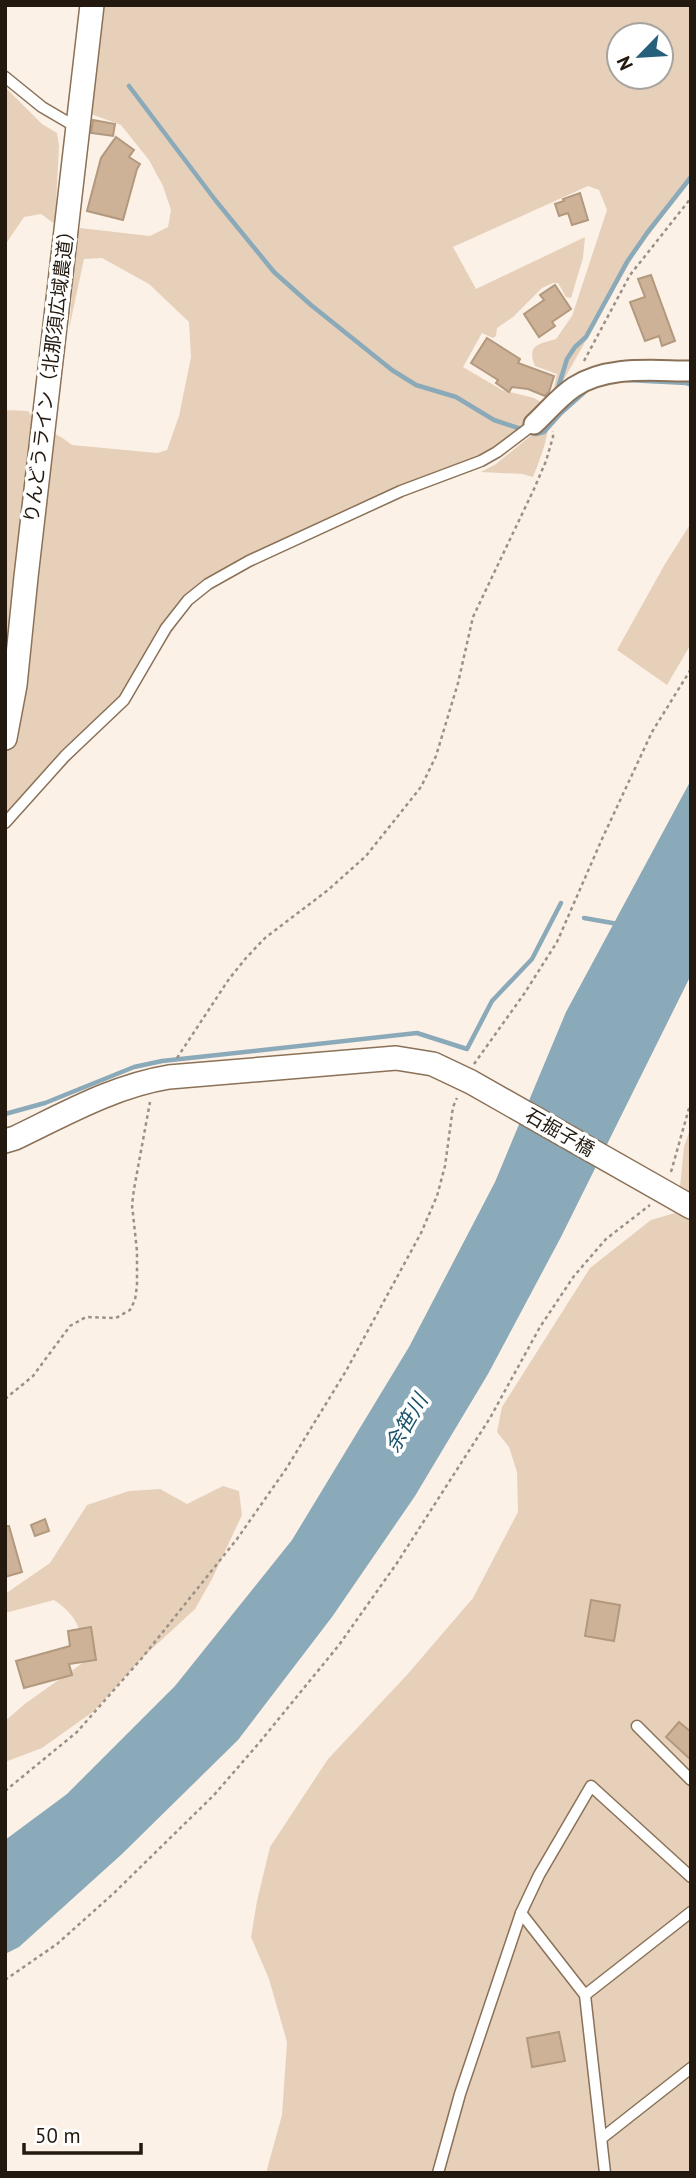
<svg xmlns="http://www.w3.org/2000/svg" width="696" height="2178" viewBox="0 0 696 2178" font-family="'PT Sans','Noto Sans JP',sans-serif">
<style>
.green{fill:#e6d0ba;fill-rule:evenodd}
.water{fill:#8aa9b9}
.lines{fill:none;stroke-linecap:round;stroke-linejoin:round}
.stream{stroke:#8aa9b9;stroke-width:4.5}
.building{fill:#cdb297;stroke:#b2987d;stroke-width:2}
.service-casing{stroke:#8a7157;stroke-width:13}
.minor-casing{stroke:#8a7157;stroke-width:23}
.tertiary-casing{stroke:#8a7157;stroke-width:26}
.path{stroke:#9b9085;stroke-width:2.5;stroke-dasharray:3.5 3.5;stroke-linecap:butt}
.service{stroke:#fff;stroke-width:10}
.minor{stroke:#fff;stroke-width:19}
.tertiary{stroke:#fff;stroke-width:23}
.labels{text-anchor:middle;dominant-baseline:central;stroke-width:7;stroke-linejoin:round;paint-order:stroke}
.street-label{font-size:19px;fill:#23190f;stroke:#fff}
.water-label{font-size:21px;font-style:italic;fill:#19526a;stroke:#fff}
</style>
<rect width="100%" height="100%" fill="#fcf1e6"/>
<g class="green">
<path d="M99,5h592v172l-58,80 -75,133 -5,1 4,-17 -22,-8c-9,-22 5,-22 21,-27l16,-23 35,-106 -8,-20 -11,-4 -135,61 23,42 109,-52 -2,21 -12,40 -5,-1 -8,-14h-5l-11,5 -29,29 -16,11 -1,8 -3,2 -11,-5 -19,34 39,23 32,8 10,6 -24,31 -39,21 -259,125 -30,21 -69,104 -118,122v-418l23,1c14,22 27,19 44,34l85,8 10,-3 12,-34 12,-59 -2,-35 -40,-38 -47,-26 -18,1 -15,70 8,-93 3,-8 70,8 18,-9 3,-17 -8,-24 -14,-26 -28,-35 -30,-11zM619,35h42v42h-42z"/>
<polygon points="5,87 42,124 57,133 59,146 55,224 41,214 24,217 5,245"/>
<path d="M545,424l4,1c-3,18 -9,35 -16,52l-11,-3 -41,-2 15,-8z"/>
<polygon points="691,523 691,644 667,685 617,650 665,564"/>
<polygon points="691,1126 691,1193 680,1187 684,1147"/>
<polygon points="675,1213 691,1220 691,2173 266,2173 282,2115 287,2042 269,1979 251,1937 257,1901 270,1847 328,1759 406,1676 473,1598 518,1512 517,1472 509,1447 497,1432 502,1407 590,1268 651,1220"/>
<path d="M223,1486l16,5 3,24 -30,64 -17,30 -53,49 -48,53 -52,37 -37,14v-41l21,-18 58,-41c-2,-30 -4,-44 -30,-62l-49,13v-19l45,-31 37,-58 42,-14 31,-2 27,15z"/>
</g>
<polygon class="water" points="691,780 691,975 561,1237 488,1374 415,1496 332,1617 238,1740 122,1854 19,1947 5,1954 5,1840 67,1794 175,1686 292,1540 409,1347 495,1182 566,1012"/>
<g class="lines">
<g class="stream">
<polyline points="129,86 216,201 274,272 311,305 392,370 416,385 456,397 494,420 536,434 544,432 561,413 588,389"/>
<polyline points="627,380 686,383 691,385"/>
<polyline points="557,391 567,359 575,347 586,337 627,262 647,233 691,177"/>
<polyline points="584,918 618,924"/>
<polyline points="5,1114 45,1103 134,1067 162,1061 417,1033 467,1049 492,1001 532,959 561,903"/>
</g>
</g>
<g class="building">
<polygon points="93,120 115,124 113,136 91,133"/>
<polygon points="116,137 134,150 129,157 140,164 137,169 123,220 87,211 101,158"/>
<polygon points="580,193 588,220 572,225 568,213 559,216 555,204 564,201 563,199"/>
<polygon points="651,275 675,341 662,346 659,336 645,341 630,302 645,297 638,279"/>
<polygon points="555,285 571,309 552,322 555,326 539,337 524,314 544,300 540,295"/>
<polygon points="487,338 520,359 518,363 554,376 549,392 545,396 528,389 512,387 509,392 496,383 498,380 471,363"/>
<polygon points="45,1519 49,1531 35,1536 31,1525"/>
<polygon points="5,1526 9,1526 22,1572 5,1577"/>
<polygon points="591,1600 620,1605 614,1641 585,1636"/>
<polygon points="91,1627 96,1660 69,1664 72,1675 24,1688 16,1661 70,1646 68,1631"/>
<polygon points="679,1722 691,1732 691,1760 666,1737"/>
<polygon points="559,2032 565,2061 532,2067 527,2038"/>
</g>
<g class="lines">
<g class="service-casing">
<g id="service">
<polyline points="5,77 42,107 76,127"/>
<polyline points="5,823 65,756 124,700 166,628 188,600 208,584 249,561 401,491 481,461 497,452 534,424"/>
<polyline points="637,1726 691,1780"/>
<polyline points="521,1913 585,1995 605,2173"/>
<polyline points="585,1995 691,1912"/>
<polyline points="602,2138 691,2068"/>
<polyline points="438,2173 460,2094 521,1913 539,1875 591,1786 691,1877"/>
</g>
</g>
<g class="minor-casing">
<path id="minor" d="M534,424c13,-12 25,-27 40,-37 34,-22 78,-16 117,-16"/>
</g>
<g class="tertiary-casing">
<g id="tertiary">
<polyline points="5,738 15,685 26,577 92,5"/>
<path d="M5,1141l10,-3c50,-24 99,-52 154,-61l227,-19 37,6 38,18 220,125"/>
</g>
</g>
<g class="path">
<polyline points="584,361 630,275 691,198"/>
<polyline points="177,1058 229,979 246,958 265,938 328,890 366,856 421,787 436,756 458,683 473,617 534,489 546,461 553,437 553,431"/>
<polyline points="474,1064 524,994 557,942 602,839 652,732 691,669"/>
<polyline points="671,1172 691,1101"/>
<polyline points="5,1399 33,1376 70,1326 86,1317 116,1318 130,1310 135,1300 137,1286 137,1251 132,1205 134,1189 150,1102"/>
<polyline points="5,1791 77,1732 142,1658 237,1539 286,1469 346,1371 421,1233 437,1196 445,1166 453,1107 457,1098"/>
<polyline points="5,1980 57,1944 114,1893 214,1795 259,1743 339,1645 397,1563 490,1418 540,1327 574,1276 606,1239 650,1205"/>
</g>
<use href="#service" class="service"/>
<use href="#minor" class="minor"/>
<use href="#tertiary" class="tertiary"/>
</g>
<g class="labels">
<g class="street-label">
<text transform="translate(49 372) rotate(-83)">りんどうライン（北那須広域農道）</text>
<text transform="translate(560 1132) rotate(30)">石掘子橋</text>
</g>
<g class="water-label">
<text transform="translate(406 1423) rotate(-60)">余笹川</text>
</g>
</g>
<rect width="696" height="2178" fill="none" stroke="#23190f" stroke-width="14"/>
<g transform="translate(640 56) rotate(245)"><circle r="33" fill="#ffffff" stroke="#a7a39f" stroke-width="2"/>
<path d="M0-5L12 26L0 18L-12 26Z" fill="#27607a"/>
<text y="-10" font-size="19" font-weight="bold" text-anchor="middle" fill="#23190f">N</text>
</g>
<path d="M24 2143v10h117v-10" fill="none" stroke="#23190f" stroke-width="3.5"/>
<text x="35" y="2143" font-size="21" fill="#23190f" stroke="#ffffff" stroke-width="5" paint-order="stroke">50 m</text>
</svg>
